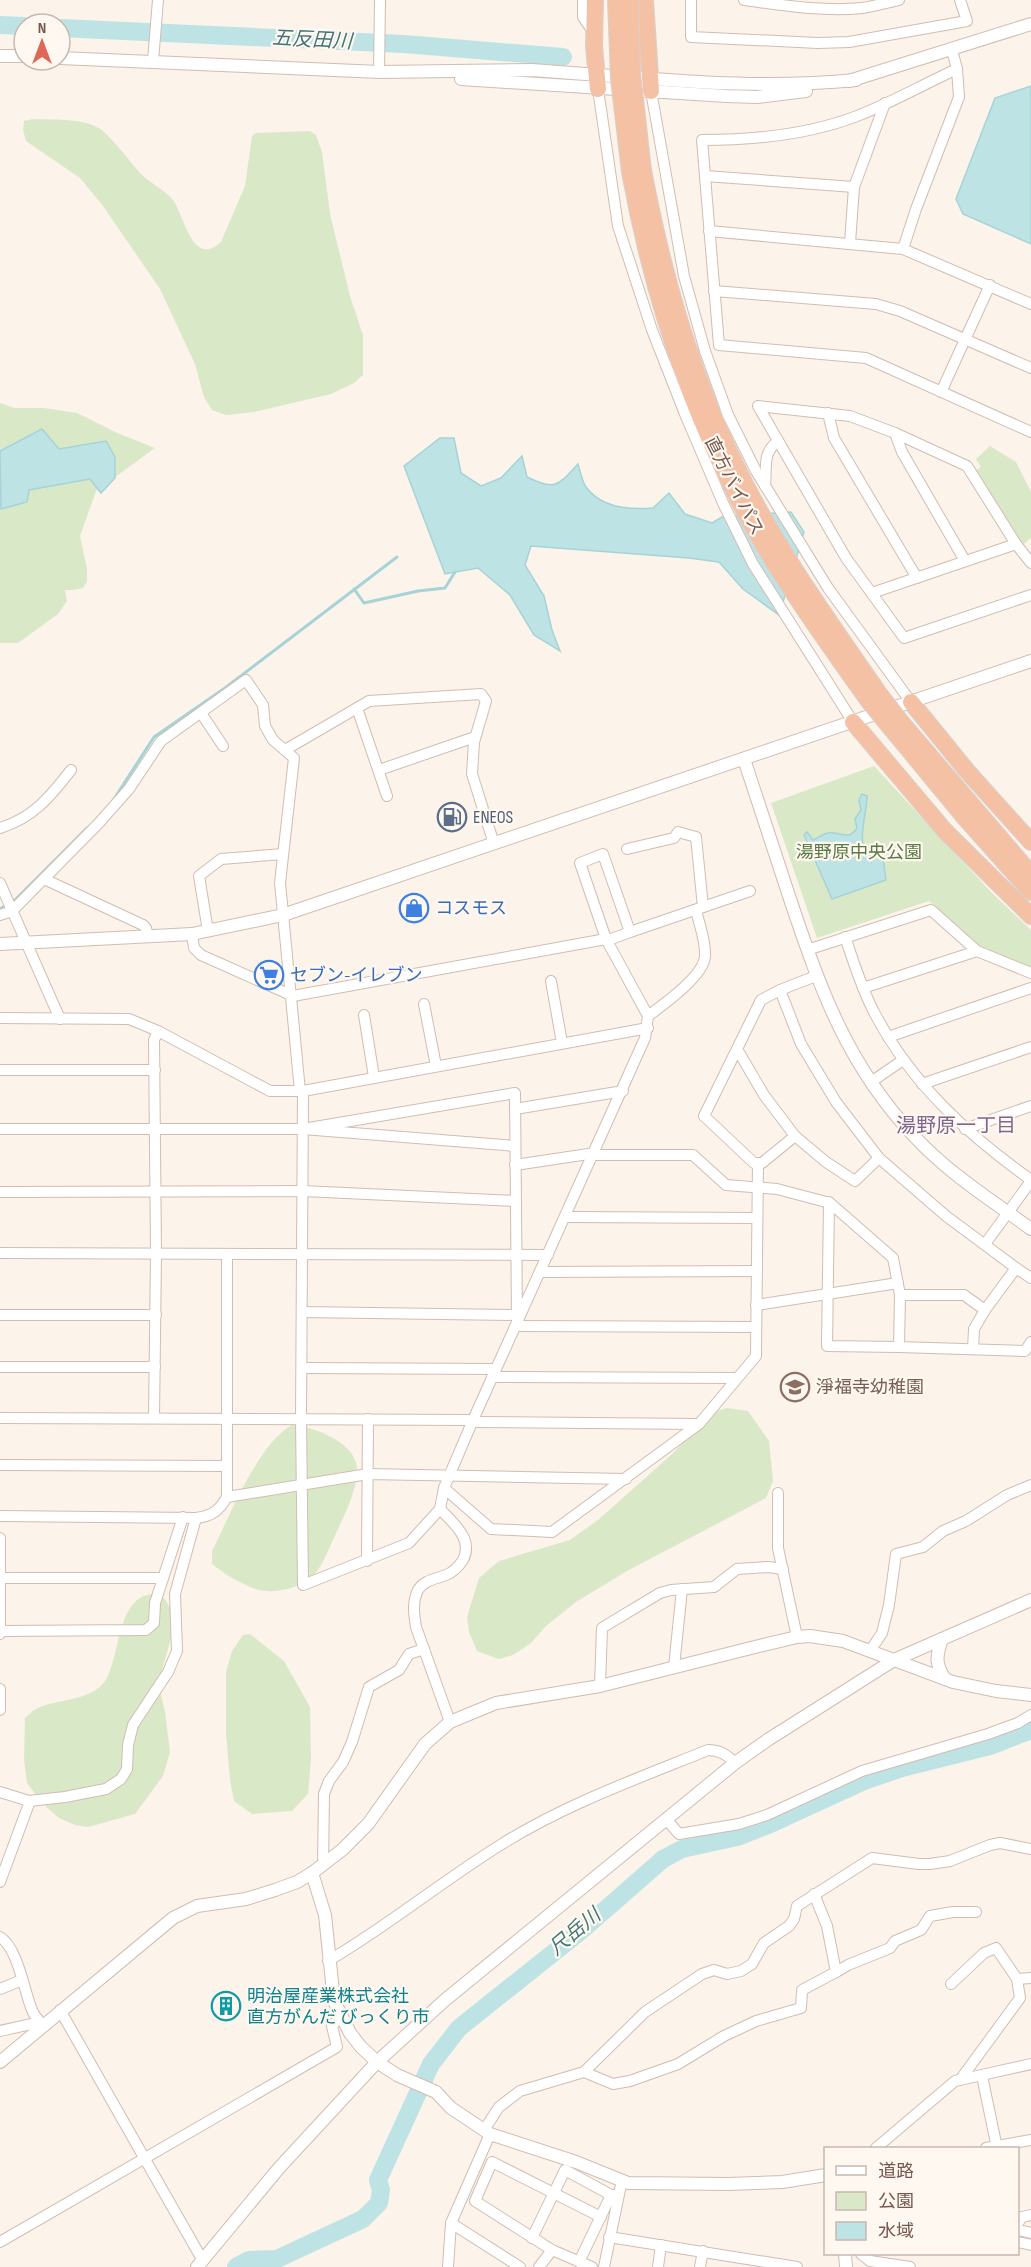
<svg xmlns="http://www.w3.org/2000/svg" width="1031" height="2267" viewBox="0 0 1031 2267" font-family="'Sofia Sans Condensed','Noto Sans JP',sans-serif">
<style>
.green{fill:#d9e9c8}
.water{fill:#bee3e5;stroke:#a5d3d7;stroke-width:1.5}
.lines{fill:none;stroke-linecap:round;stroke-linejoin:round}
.stream{stroke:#a5d3d7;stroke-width:3}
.river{stroke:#bee3e5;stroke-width:18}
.minor-casing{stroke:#d0bdb2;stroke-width:12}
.tertiary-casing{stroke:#d0bdb2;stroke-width:14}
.trunk-casing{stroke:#d9d0cd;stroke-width:18}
.minor{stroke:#fff;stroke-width:10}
.tertiary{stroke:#fff;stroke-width:12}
.trunk{stroke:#f5c1a5;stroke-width:16}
.trunk-bridge-casing{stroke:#d9d0cd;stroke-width:18;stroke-linecap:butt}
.trunk-bridge{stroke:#f5c1a5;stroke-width:16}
.labels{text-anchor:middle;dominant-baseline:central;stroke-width:4.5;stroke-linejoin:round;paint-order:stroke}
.street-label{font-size:18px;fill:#76584e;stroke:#fef8f0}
.service-label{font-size:18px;fill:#4e5e75;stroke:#fef8f0;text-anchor:start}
.park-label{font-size:18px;fill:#5b7b46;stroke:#fef8f0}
.shop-label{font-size:18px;fill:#366cbe;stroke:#fef8f0;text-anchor:start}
.education-label{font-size:18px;fill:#785e54;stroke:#fef8f0;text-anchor:start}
.culture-label{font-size:18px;fill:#0d838f;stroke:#fef8f0;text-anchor:start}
.water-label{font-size:20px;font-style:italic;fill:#42767a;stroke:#fef8f0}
.neighbourhood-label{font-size:20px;fill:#7f6691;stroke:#fef8f0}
</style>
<rect width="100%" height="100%" fill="#fcf3ea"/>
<g class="green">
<path d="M33,119c21,1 45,-1 64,8 11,5 34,36 44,47 10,10 23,15 32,26 11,14 19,69 48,42l24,-56 7,-50 4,-3 54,-2 6,4 6,17 8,62 20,82 13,39v40l-9,8 -23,11 -77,18 -28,3 -14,-5 -8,-13 -9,-33 -35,-75 -57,-83 -23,-28 -54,-37 -3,-11 1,-9z"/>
<polygon points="0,403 14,408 44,408 77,413 115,432 155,448 96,491 80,536 87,569 87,582 83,588 73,590 65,590 67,601 58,614 18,643 0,643"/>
<polygon points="990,446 1016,462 1031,492 1031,538 1024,544 1017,538 976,470 981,467 976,459"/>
<polygon points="874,766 992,893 1031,930 1031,968 981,949 929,901 817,938 771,803"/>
<polygon points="727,1408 748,1411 769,1441 773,1481 766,1498 627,1571 576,1602 546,1626 531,1643 513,1655 499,1659 477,1651 469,1632 467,1617 479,1578 499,1561 570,1540 598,1520 671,1455 713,1412"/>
<path d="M292,1425c21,2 58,15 64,38 5,17 -10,50 -18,66 -7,14 -13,32 -23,45 -11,14 -43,21 -59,15 -17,-6 -30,-14 -44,-25v-13c18,-35 45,-106 80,-126z"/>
<path d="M152,1594l13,5 8,15 -1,21 -9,31 -4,20 6,26 5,40 -7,24 -28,38 -47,13 -13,-2 -16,-7 -17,-15 -15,-20 -3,-23 1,-42c4,-3 7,-7 11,-9 21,-11 58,-7 71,-31 13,-25 11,-81 45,-84z"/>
<polygon points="250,1634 284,1661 310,1707 311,1759 308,1794 292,1811 252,1814 234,1801 230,1780 226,1734 226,1672 232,1651 243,1635"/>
</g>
<g class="water">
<polygon points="1031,86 1031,244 963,214 956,199 995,98"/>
<polygon points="42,429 59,449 106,441 115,457 115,478 101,493 90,479 29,490 27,502 1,509 0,451"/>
<path d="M440,438h14l7,35 20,13 20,-8 21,-22 5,21c28,14 31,9 51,-13 2,7 4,17 8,23 15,21 44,23 67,21l16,-15 16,21 27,9 10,-6 69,-5 13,20 -25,83 -36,-26 -24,-27 -30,-4 -158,-12 -6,19 19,31 8,34 8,21 -26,-16 -24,-40 -32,-27 -33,6 -41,-108z"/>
<path d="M862,794l5,2c0,13 -7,38 -4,48l20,14 3,22 -54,19 -28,-64 3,-3 6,8c5,-2 10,-6 15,-7 12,-2 20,9 29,-5l-2,-9 6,-9 -2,-10z"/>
</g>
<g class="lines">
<g class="stream">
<polyline points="354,589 364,603 418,591 445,588 455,572"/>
<polyline points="114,799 154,737 225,688 397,557"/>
<polyline points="0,909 15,900 87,828"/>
</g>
<g class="river">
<polyline points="0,25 24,26"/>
<polyline points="60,28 404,44 563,57"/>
<polyline points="236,2267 249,2260 277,2259 363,2219 379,2203 381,2190 378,2180 431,2064 459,2028 582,1930 663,1859 682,1849 737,1837 768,1825 864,1781 902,1768 990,1746 1031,1730"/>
</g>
<g class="minor-casing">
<g id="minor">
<polyline points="583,0 583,17 594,33"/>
<polyline points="691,0 691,37 818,43 849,42 967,21 960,0"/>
<path d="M744,0c38,5 79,12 118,8 12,-2 25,-5 37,-8"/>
<polyline points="153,61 158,0"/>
<path d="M957,69c-33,15 -66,34 -100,47 -49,19 -104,24 -155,24l17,205 147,13 165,74"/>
<polyline points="379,72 380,0"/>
<polyline points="598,89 618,226 652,330 685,414 723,503 753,564 853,722"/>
<polyline points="651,91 684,276 705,351 728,415 756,471 828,588 911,702"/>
<polyline points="705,176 854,187"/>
<polyline points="709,231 903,249 1031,304"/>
<polyline points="850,243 854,187 885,103"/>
<polyline points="903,249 916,209 959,97 957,69 952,50"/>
<polyline points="714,291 876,304 900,311 1031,368"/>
<polyline points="941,392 990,285"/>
<polyline points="828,413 834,438 917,578"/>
<polyline points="895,433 902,452 965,561"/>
<path d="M765,486c2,-19 -3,-33 13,-45"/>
<polyline points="1031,563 1016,544 967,466 895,433 850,416 758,406 846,558 904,638 1031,595"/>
<polyline points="872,593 1016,544"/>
<polyline points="357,708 387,796"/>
<polyline points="201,713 223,746"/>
<polyline points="285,750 369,701 481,694 486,701 474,742 472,774 494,844"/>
<polyline points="379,770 475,737"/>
<path d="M0,828c33,-10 50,-31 71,-58"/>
<polyline points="627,849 674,838 678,832 696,837 703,907"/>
<polyline points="44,879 143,925 146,928 148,937"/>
<polyline points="0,883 60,1019"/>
<polyline points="0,915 12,911 98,824 129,789 161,741 246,680 263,705 265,726 273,740 294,758 280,883 300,1091"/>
<polyline points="208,931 199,876 221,859 283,854"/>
<polyline points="630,932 750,891"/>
<polyline points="192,934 194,948 201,955 293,996 606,939 648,1016 645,1038 473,1420 444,1488 440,1509 409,1543 303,1585 301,1419 303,1091"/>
<path d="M845,937c9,26 17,53 30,77 37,70 93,121 156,166"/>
<polyline points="606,939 580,863 603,854 630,932 606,941"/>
<polyline points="807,950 931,910 977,951 1031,973"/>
<polyline points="816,976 780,990 801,1044 836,1102 879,1158 946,1216 1016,1268"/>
<polyline points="551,981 562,1043"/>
<polyline points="863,988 977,951"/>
<polyline points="424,1004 436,1066"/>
<polyline points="364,1015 374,1077"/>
<path d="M648,1016c16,-12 56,-40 57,-60 1,-15 -6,-32 -9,-46"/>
<polyline points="0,1018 129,1019 158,1031 270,1091 303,1091 648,1028"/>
<polyline points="888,1037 1031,988"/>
<polyline points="737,1049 764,1095 795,1136 762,1163 754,1163 704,1116 761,1000 780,990"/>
<polyline points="0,1070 155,1070"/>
<polyline points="871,1082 903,1060"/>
<polyline points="922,1084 1031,1047"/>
<polyline points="515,1109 623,1091"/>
<polyline points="0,1129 303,1129"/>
<polyline points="965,1129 1031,1106"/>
<polyline points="795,1136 826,1162 855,1181 879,1158"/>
<polyline points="515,1146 303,1129 515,1093 517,1320"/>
<polyline points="594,1155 693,1155 726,1185 777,1189 830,1203 893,1258 900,1295 899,1347 1025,1351 1031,1342"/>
<polyline points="515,1165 595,1153"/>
<polyline points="0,1192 303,1191 516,1201"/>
<polyline points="829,1202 827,1346 899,1347"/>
<polyline points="565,1217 757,1218"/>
<polyline points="985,1244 1031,1181"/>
<polyline points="0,1253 548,1255"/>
<polyline points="540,1272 757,1271"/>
<polyline points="900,1295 964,1295 985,1310 974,1329 973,1349"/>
<polyline points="756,1305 898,1283"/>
<polyline points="985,1310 1016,1268 1031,1278"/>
<polyline points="302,1312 517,1315"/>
<polyline points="0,1315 156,1315"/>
<polyline points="516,1326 756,1327"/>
<polyline points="0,1367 155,1367"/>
<polyline points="302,1368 496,1369"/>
<polyline points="492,1377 736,1378"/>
<polyline points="0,1418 473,1420"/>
<polyline points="154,1418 156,1254 154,1040 158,1031"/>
<polyline points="472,1422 699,1424"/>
<polyline points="0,1465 227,1466"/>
<polyline points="444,1488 491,1529 552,1532 699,1424 756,1356 758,1163"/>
<polyline points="778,1493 778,1548 797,1637"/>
<polyline points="227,1497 368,1474 626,1479"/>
<path d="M440,1509c13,14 34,30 23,51 -4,6 -9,12 -17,15 -10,4 -22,5 -28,15 -6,12 -4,25 -2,37l34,95"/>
<path d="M0,1516l196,2c16,-2 23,-7 31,-21v-243"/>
<polyline points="0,1538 0,1631"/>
<polyline points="367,1561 368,1419"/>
<polyline points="0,1578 163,1578"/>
<polyline points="0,1634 1,1631 146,1630 154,1623 155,1603 183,1517"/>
<polyline points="870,1651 882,1633 889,1605 896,1554 923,1547 943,1531 966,1521 1007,1495 1031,1485"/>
<polyline points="674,1667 682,1589"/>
<polyline points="600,1686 602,1628 610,1623 660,1593 671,1590 714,1587 737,1569 768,1567 783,1569"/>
<polyline points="0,1689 0,1710"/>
<polyline points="0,1792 29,1801 65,1797 106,1789 121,1779 127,1769 128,1745 133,1725 168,1672 177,1651 175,1594 196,1518"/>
<polyline points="666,1819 679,1834 739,1824 767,1815 862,1771 988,1734 1018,1723 1031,1715"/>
<polyline points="323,1865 324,1794 329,1781 343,1762 352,1742 369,1687 399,1670 409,1654 424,1649"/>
<polyline points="0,1882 30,1801"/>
<path d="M0,1937c18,11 24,54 32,73 2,6 7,10 10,15"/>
<path d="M328,1961c60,-35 114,-80 174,-117 64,-40 137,-66 206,-94 12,0 19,5 27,13"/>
<polyline points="836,1972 848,1965 890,1948 895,1941 921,1930 930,1916 953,1912 976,1912"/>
<polyline points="1017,1979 1031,1978"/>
<polyline points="951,1984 984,1953 996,1948 1017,1979 1020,1998 960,2080"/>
<polyline points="0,1989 22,1980"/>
<polyline points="60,2010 203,2261"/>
<polyline points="0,2031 40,2022"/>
<polyline points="584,2072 613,2084 630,2081 678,2064 724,2036 756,2021 801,2008 802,1990 836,1972 827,1926 814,1894"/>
<polyline points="982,2076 997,2148"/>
<polyline points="484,2130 499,2107 520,2091 584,2072 645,2012 702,1974 714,1970 727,1974 741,1971 752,1964 764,1943 789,1926 794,1919 797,1906 872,1858 919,1864 930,1864 950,1861 990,1845 1000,1843 1031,1849"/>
<polyline points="876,2148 955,2081 1031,2064"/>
<polyline points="986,2148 1031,2140"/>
<polyline points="451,2223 520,2267"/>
<polyline points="1018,2223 1022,2217 1031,2215"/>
<polyline points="1018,2230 1031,2233"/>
<polyline points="609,2237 797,2267"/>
<polyline points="532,2238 565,2170 611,2195"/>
<polyline points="0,2242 337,2047 332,2026 340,2017"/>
<polyline points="1018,2242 1031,2245"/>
<polyline points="861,2254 870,2261 910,2267"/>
<polyline points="579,2262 611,2195 618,2195"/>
<polyline points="448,2267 451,2223 490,2134"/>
<polyline points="539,2267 552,2250"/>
<polyline points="592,2267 552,2250 475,2201 492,2162 601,2217"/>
<polyline points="604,2267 622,2180"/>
<polyline points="658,2267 661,2245"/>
<polyline points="700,2267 703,2251"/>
</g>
</g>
<g class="tertiary-casing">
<g id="tertiary">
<polyline points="0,56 24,56"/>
<polyline points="60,58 379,72 532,70 625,77"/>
<path d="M642,78c72,6 142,9 214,2"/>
<polyline points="461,79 726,96 757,97 806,91"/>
<polyline points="849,81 1031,24"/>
<path d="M744,759c16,48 31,95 47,143 30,89 57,164 123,234 34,37 77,64 117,93"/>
<polyline points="0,944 192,934 283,915 1031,661"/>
<path d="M942,1639c-6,17 -7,25 3,40"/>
<polyline points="312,1873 325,1915 334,2001 350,2033 361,2047 377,2062 397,2075 436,2092 451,2108 490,2134 576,2162 628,2183 728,2184 782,2182 826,2175"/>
<polyline points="0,2062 173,1918 197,1906 246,1899 275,1890 297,1882 312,1873 342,1850 368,1824 425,1744 450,1722 496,1703 600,1686 759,1646 797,1637 810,1636 843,1641 953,1682 996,1691 1031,1695"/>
<polyline points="845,2254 846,2267"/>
<polyline points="197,2267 279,2168 377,2062 445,2000 735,1763 769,1739 894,1660 1031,1600"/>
</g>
</g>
<g class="trunk-casing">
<g id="trunk">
<polyline points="595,0 594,46 598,89"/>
<polyline points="645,0 651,91"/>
<path d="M643,170c20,106 49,210 98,306 39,78 90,148 139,219"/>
<path d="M630,172c25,137 70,270 143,389 30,48 62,93 95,139"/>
<polyline points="911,702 967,771 1031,842"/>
<polyline points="853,722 945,831 1031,916"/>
<polyline points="901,722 1031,874"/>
<polyline points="890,727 965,818 1031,892"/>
</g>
</g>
<use href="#minor" class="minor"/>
<use href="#tertiary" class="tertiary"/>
<use href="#trunk" class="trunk"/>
<g class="trunk-bridge-casing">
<g id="trunk-bridge">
<polyline points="616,0 619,79 630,172"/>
<polyline points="630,0 632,73 643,170"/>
<polyline points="880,695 901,722"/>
<polyline points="868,700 890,727"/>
</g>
</g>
<use href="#trunk-bridge" class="trunk-bridge"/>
</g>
<defs>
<g id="fuel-ring" transform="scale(1.5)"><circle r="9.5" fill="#fef8f0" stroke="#5c6f8a" stroke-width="1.5"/><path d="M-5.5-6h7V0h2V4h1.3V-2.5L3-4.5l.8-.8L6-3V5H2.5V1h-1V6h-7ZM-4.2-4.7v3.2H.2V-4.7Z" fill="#5c6f8a"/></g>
<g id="shop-ring" transform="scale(1.5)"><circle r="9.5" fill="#fef8f0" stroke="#3f7fe0" stroke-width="1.5"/><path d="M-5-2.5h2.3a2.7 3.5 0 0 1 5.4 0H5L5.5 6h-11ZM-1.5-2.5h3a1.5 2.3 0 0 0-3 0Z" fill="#3f7fe0"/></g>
<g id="supermarket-ring" transform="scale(1.5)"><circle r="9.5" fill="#fef8f0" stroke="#3f7fe0" stroke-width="1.5"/><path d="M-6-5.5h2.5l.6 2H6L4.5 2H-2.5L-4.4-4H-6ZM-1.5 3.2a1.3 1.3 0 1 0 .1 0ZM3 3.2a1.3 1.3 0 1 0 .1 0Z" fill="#3f7fe0"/></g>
<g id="school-ring" transform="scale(1.5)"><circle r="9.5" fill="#fef8f0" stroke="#8d6e63" stroke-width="1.5"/><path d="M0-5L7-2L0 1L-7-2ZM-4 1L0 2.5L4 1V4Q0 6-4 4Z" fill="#8d6e63"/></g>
<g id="building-ring" transform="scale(1.5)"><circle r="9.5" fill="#fef8f0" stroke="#0f9aa8" stroke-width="1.5"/><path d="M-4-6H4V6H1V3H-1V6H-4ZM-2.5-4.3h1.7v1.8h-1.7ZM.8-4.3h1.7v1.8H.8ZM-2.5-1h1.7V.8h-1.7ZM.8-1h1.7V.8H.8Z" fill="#0f9aa8"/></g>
</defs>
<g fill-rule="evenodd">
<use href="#fuel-ring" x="452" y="817"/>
<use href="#shop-ring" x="414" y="908"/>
<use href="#supermarket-ring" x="269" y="975"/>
<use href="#school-ring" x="795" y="1387"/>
<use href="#building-ring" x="226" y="2006"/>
</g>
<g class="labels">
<g class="street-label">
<text transform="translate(734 486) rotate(63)">直方バイパス</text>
</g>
<g class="service-label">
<text x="473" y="817">ENEOS</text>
</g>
<g class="park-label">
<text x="859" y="852">湯野原中央公園</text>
</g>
<g class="shop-label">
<text x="435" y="908">コスモス</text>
<text x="290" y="975">セブン-イレブン</text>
</g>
<g class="education-label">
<text x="816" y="1387">淨福寺幼稚園</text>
</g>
<g class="culture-label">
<text x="247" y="1996">明治屋産業株式会社<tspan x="247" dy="21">直方がんだ びっくり市</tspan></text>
</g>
<g class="water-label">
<text transform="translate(312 40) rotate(3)">五反田川</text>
<text transform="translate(575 1932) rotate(-40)">尺岳川</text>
</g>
<g class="neighbourhood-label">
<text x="956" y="1126">湯野原一丁目</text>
</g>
</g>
<rect x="824" y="2147" width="195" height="108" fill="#fef8f0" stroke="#c8b8af" stroke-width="1.5"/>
<rect x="836" y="2166" width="30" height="9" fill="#ffffff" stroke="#c8b8af" stroke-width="1.5"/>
<text x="878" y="2177" font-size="18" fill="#76584e">道路</text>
<rect x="836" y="2192" width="30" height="18" fill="#d9e9c8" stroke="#c8b8af" stroke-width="1.5"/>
<text x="878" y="2207" font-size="18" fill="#76584e">公園</text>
<rect x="836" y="2222" width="30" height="18" fill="#bee3e5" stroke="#c8b8af" stroke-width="1.5"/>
<text x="878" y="2237" font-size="18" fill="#76584e">水域</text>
<g transform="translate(42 42)"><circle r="28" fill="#fef8f0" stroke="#c8b8af" stroke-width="1.5"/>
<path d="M0-4.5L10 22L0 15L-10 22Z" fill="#e06755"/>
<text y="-9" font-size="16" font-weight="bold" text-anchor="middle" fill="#76584e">N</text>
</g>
</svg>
